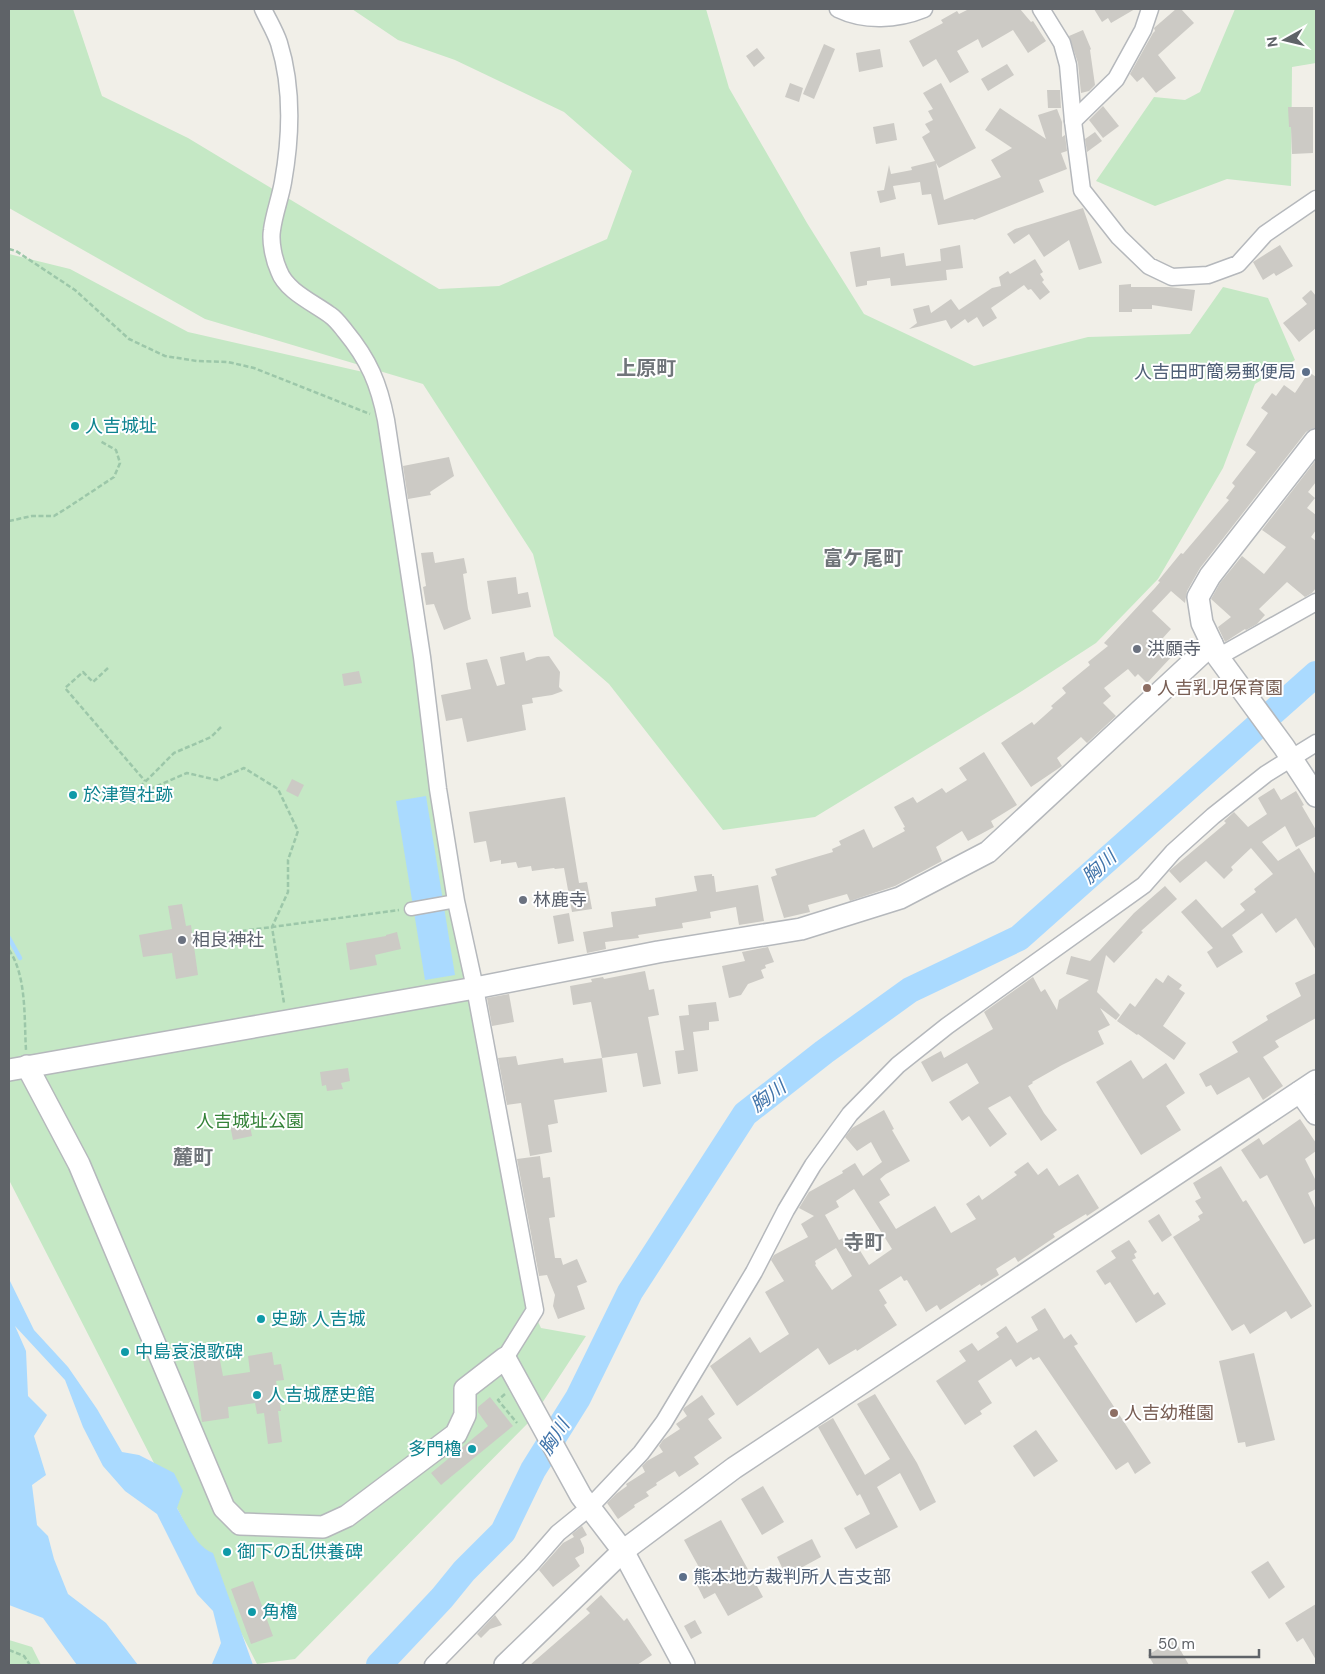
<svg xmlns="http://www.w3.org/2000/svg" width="1325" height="1674" viewBox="0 0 1325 1674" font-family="'DM Sans','Noto Sans JP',sans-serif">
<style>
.green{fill:#c5e8c5}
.water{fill:#aadaff}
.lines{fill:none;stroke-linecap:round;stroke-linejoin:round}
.stream{stroke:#aadaff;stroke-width:4.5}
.river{stroke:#aadaff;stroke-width:26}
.building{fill:#cccac5;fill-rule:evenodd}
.pedestrian-casing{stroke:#b5b8bc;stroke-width:15}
.minor-casing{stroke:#b5b8bc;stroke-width:19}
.tertiary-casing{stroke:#b5b8bc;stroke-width:24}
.path{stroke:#9cc7a9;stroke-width:2.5;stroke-dasharray:5 2.5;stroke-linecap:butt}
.pedestrian{stroke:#fff;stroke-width:12}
.minor{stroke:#fff;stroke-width:16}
.tertiary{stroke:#fff;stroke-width:21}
.service-dot{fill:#5c6f8a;stroke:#fff;stroke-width:2}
.culture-dot{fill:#0f9aa8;stroke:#fff;stroke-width:2}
.worship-dot{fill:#6b7280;stroke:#fff;stroke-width:2}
.education-dot{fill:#8d6e63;stroke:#fff;stroke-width:2}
.labels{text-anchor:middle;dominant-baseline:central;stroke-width:4;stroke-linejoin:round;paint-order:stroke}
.service-label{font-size:18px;fill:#4e5e75;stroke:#fff;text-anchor:end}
.culture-label{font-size:18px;fill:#0d838f;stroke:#fff;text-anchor:start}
.worship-label{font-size:18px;fill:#5b616d;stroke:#fff;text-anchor:start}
.education-label{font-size:18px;fill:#785e54;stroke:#fff;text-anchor:start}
.park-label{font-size:18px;fill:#348238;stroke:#fff}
.water-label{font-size:19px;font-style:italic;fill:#4174aa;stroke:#fff}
.quarter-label{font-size:20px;font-weight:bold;fill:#70757a;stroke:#fff}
</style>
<rect width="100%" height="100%" fill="#f1efe8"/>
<g class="green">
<polygon points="9,9 73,9 102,96 188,138 439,289 499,286 607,239 632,171 564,112 455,60 398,40 352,9 706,9 729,88 807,223 864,314 974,366 1088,337 1190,334 1223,287 1268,298 1295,360 1255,384 1223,468 1158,579 1096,643 1022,691 815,817 723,830 609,684 554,636 533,554 423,384 205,319 9,208"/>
<polygon points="1235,9 1316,9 1316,63 1292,67 1291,186 1227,179 1155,206 1096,181 1154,97 1185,100 1200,92"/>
<polygon points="9,254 70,269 188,332 363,372 381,426 531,1307 541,1328 586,1336 531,1420 295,1659 257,1664 9,1180"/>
<polygon points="9,1640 32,1647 41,1665 9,1665"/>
</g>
<g class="water">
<polygon points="426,796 455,975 425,980 396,801"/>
<path d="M9,1279l25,51 34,37 29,42 25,43 17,3 35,18 9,18 -6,17c8,14 20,40 36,45l40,112h-38l-3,-1 9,-21 -8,-32 -16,-17 -40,-80 -32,-23 -22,-25 -20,-39 -18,-47 -50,-54 11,25 2,45 19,19 -13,21 12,39 -14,10 5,40 11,11 6,23 14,35 38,29 32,42h-61l-34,-47 -34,-13z"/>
</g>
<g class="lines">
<polyline class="stream" points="9,938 20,958"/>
<polyline class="river" points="379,1665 442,1598 464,1571 503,1532 533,1470 578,1398 630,1292 745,1114 824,1052 910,990 1019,938 1316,674"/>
</g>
<g class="building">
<polygon points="969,9 1020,9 1031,22 1033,21 1046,41 1028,53 1013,30 982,48 978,39 957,51 969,72 950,83 936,59 923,67 909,41 943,23 941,20 957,11 959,14"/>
<polygon points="1094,9 1135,9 1111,23 1108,18 1102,22"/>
<polygon points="1176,9 1181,9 1194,23 1158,55 1176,78 1156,93 1143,77 1137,82 1130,74 1153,33 1155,31 1154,28"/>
<polygon points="1083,30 1091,49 1090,50 1095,85 1089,91 1081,93 1078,63 1069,36"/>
<polygon points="824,44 835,49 814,99 803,94"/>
<polygon points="757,48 765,58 754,67 746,56"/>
<polygon points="880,49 883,67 859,72 856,53"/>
<polygon points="1007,64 1014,75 988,91 981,79"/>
<polygon points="790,83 803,88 799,102 785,97"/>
<polygon points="941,83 976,148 939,168 936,163 944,200 1001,177 991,160 1012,148 985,130 1000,108 1046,139 1038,115 1057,109 1062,122 1062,137 1065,135 1067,151 1061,153 1067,169 1039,180 1044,192 974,220 973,219 938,225 931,194 922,195 920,182 893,186 896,199 880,203 877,191 884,190 889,165 891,174 912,170 911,167 935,161 922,137 930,132 925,124 933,120 928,111 933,109 923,93"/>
<polygon points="1047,90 1060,90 1061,108 1048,108"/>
<polygon points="1103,106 1119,126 1103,138 1089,120"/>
<polygon points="1288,107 1313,107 1313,153 1292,154 1291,127 1289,127"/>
<polygon points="894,123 897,140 876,144 873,127"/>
<polygon points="1095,132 1102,141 1087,152 1085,139"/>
<polygon points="1083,208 1102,263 1079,270 1069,240 1044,257 1029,234 1014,244 1007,234 1015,229"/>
<polygon points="960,245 963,268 946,270 947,280 891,286 890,278 867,281 867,285 856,287 850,252 880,247 881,257 904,253 906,266 941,261 940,249"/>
<polygon points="1280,245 1293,266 1276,276 1274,273 1263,280 1253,262"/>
<polygon points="1035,259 1043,272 1040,274 1044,280 1042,282 1050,292 1040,300 1031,289 1028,290 1024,285 991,308 997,318 983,327 977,317 968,323 965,319 951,329 946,320 909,329 917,323 913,309 929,305 931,313 951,299 959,310 992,288 1001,286 999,277 1008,271 1010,274"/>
<polygon points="1131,284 1131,287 1169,287 1195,290 1192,311 1152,305 1152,309 1132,309 1132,312 1119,312 1119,285"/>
<polygon points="1311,290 1316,296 1316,328 1299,342 1283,323 1307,304 1302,298"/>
<polygon points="1309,372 1316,377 1316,428 1311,429 1306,432 1200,568 1187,591 1185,603 1171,591 1152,611 1171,629 1162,639 1176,652 1147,683 1138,674 1135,677 1128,669 1104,688 1111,696 1103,703 1116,716 1087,743 1081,737 1057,758 1062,766 1031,787 1001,743 1032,722 1034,725 1053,708 1051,706 1066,693 1062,688 1090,665 1088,662 1108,646 1104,643 1155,588 1160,582 1158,581 1181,553 1183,554 1229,500 1226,498 1235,486 1232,483 1256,452 1246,445 1268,413 1261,408 1272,393 1276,396 1284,385 1295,393"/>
<polygon points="449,457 454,476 430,492 431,495 408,499 403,466"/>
<polygon points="1316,460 1316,482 1308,492 1315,498 1307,508 1316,515 1316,530 1311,537 1316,541 1316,588 1312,593 1305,597 1287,582 1259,609 1265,615 1257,624 1246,630 1245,629 1225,642 1218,627 1231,617 1211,599 1220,583 1242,556 1264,574 1286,547 1262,530"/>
<polygon points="433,552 435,563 464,558 467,573 463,574 468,609 471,619 444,630 434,604 426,605 423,587 426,586 421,553"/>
<polygon points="516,577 518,594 528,592 531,607 492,614 487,581"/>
<polygon points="524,652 526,661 537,657 549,656 560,672 559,687 563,691 552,695 532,698 533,703 522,705 526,730 467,742 462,718 446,721 441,695 471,689 466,663 487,659 497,686 505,684 500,657"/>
<polygon points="359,671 362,683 344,686 342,674"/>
<polygon points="984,752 1017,805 991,821 994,827 968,841 962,831 936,847 942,861 895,886 850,901 847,894 808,905 810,912 784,918 771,877 777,875 775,869 833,852 832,849 841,845 839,841 864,829 873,848 905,831 903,828 905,827 894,807 913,797 917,803 942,788 946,793 967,780 959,768"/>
<polygon points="292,779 304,785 298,797 286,791"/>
<polygon points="1274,788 1281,800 1296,791 1304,805 1302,806 1316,830 1316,836 1296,847 1285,826 1262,842 1278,861 1299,848 1316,875 1316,950 1296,918 1276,933 1262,913 1232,935 1243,952 1217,968 1207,952 1213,948 1181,912 1196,899 1222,928 1243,912 1245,910 1240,904 1256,892 1254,889 1273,874 1251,848 1231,867 1233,870 1224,879 1206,861 1180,883 1169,871 1226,823 1224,821 1234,812 1248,827 1267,814 1258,798"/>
<polygon points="565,797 579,883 587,882 592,909 572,912 564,868 555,869 554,868 532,871 531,866 518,868 516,862 501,864 501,860 490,862 486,841 474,843 469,812"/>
<polygon points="712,874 712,876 714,876 716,892 758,885 764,921 739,925 736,907 710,912 711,918 682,923 683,928 638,935 639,938 605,942 606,949 587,953 583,932 613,927 611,912 656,906 655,898 697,891 694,876"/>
<polygon points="1165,886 1177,899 1141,931 1143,932 1114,963 1106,955 1097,992 1120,1015 1116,1020 1100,1008 1110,1025 1098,1031 1104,1044 1062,1065 1032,1082 1033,1083 1028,1086 1044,1113 1057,1130 1041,1141 1010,1096 988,1108 1007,1134 990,1147 969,1116 962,1121 949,1102 979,1083 967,1063 932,1082 921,1062 941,1051 944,1058 993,1029 984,1012 1033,977 1041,992 1045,989 1057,1010 1059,1000 1089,980 1066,974 1071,956 1090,961 1134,913"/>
<polygon points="182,904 186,926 191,925 198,975 176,979 172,953 143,957 139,935 172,929 168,906"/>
<polygon points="569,913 574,941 558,944 553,916"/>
<polygon points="397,932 401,949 375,955 377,965 350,970 346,943 386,936 386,935"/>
<polygon points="768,947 774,962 765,965 766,968 761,970 764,978 748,984 741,995 729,998 722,966 745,961 742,952"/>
<polygon points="645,971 649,990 654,989 659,1015 648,1017 661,1084 643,1087 637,1053 602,1058 607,1092 554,1100 558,1123 548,1125 552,1152 530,1156 521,1103 507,1105 498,1058 516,1056 518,1065 563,1058 564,1063 602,1058 591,1002 573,1005 570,986 592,982 591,979 603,977 604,979"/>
<polygon points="1316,973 1316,1018 1275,1041 1279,1047 1263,1057 1283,1086 1263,1100 1249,1077 1217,1095 1211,1085 1206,1087 1199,1074 1238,1052 1232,1042 1268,1020 1266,1016 1301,996 1295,983"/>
<polygon points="1168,975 1182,985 1179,989 1185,993 1163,1026 1186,1043 1174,1060 1138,1034 1137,1035 1117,1021 1130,1003 1135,1007 1156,978 1163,983"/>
<polygon points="509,994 514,1022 492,1026 487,998"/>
<polygon points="716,1002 719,1021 709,1022 709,1030 693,1032 698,1071 678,1074 675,1051 684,1050 679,1016 689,1015 688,1005"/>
<polygon points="1131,1060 1143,1079 1166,1063 1185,1093 1166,1106 1181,1130 1141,1155 1096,1082"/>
<polygon points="348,1068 350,1081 341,1083 343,1089 327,1091 326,1085 322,1086 320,1072"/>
<path d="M884,1110l10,19 -2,1 18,31 -24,13 -6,5 10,16 -11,7 17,27 39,-23 16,27 25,-14 -10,-15 13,-9 3,5 35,-25 -3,-3 14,-10 10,13 9,-7 12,18 19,-12 21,34 -12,8 -1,-2 -33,20 2,3 -37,25 -3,-5 -19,12 3,6 -18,11 -1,-2 -40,26 -3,-5 -11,7 -19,-32 -3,1 -3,-5 -22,14 8,13 -3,2 13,20 -40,26 -1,-2 -27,16 -11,-17 -81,58 -27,-40 40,-29 10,16 29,-19 -24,-42 19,-11 -13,-21 3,-5 34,-18 -7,-13 13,-8 -15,-8 10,-16 34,-19 -1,-2 13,-8 8,13 19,-14 -11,-20 -14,9 -12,-14 7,-9zM854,1189l38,60 -23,16 -15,-24 -6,4 -5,-7 -4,2 -14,-25 14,-8 -3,-6zM836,1248l16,28 -20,14 -17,-25 1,-1 -1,-3z"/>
<polygon points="1300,1119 1316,1143 1316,1151 1305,1159 1316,1181 1316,1189 1308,1193 1316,1210 1316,1238 1304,1244 1267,1175 1260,1179 1241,1150 1259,1138 1263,1145"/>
<polygon points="249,1121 252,1136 233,1140 230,1125"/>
<polygon points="540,1156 543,1178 550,1177 555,1217 549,1218 555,1258 561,1258 563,1265 577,1259 587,1282 577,1286 585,1309 558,1319 553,1306 555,1295 547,1275 539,1276 517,1159"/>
<polygon points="1221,1166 1243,1202 1246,1200 1312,1306 1291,1319 1286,1311 1250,1334 1244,1324 1232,1331 1173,1237 1200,1220 1198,1216 1203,1213 1195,1201 1201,1198 1193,1183"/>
<polygon points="1159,1214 1172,1235 1162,1242 1148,1221"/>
<polygon points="1129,1240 1137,1252 1134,1254 1136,1258 1132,1260 1154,1295 1158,1292 1166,1304 1136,1323 1110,1282 1105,1285 1096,1271 1116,1258 1111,1251"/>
<polygon points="1045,1308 1064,1339 1071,1334 1078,1344 1074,1346 1151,1463 1135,1474 1128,1462 1116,1470 1039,1357 1033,1360 1031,1357 1016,1367 1011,1359 978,1381 992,1403 980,1411 982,1414 965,1425 936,1381 966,1361 959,1351 972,1343 978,1351 999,1337 996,1333 1006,1326 1017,1343 1038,1330 1031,1317"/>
<polygon points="272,1352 274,1365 281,1364 284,1380 276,1381 281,1411 278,1411 282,1442 268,1444 264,1413 257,1414 255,1403 228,1407 229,1418 202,1422 193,1359 219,1355 223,1376 250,1372 248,1356"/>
<polygon points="1254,1353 1275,1440 1246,1447 1245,1442 1238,1443 1219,1361"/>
<polygon points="875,1394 917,1463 936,1502 920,1511 900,1473 877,1487 898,1527 856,1549 844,1528 870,1514 860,1494 857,1496 818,1427 833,1418 865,1475 890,1459 857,1404"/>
<polygon points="702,1395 715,1414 708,1419 722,1438 694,1457 699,1464 679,1477 675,1471 656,1483 657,1485 646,1492 649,1496 634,1505 635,1507 618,1519 607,1503 616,1494 627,1486 626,1484 645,1472 642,1466 647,1461 663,1452 659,1446 663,1440 680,1429 676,1424 687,1416 683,1410 684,1408"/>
<polygon points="490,1397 513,1426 441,1485 431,1473 488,1426 478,1412 478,1407"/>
<polygon points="1036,1430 1058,1461 1034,1477 1013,1446"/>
<polygon points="763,1486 784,1522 762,1535 741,1499"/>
<polygon points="721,1520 763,1597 728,1616 715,1593 704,1599 697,1585 706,1580 684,1540"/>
<polygon points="582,1526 587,1535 580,1539 584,1548 584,1553 575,1558 580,1566 553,1587 539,1570 563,1543 574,1537 572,1534"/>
<polygon points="812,1539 821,1557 786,1576 777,1557"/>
<polygon points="1268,1561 1285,1587 1269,1599 1251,1572"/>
<polygon points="253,1581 273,1636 251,1644 231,1589"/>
<polygon points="601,1595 624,1621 627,1618 652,1655 637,1665 530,1665 590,1613 586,1609"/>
<polygon points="1316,1604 1316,1660 1303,1638 1297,1642 1285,1623"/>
<polygon points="495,1615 502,1625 490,1629 481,1638 477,1634 476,1635"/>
<polygon points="695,1620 702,1633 691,1639 684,1626"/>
<polygon points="1174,1639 1189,1665 1154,1665 1148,1655"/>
</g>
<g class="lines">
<g class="pedestrian-casing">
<polyline id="pedestrian" points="411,909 456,901"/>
</g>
<g class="minor-casing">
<g id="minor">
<path d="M263,9c5,11 12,22 16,34 14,45 12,94 4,139 -3,17 -9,32 -11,48 -2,12 2,30 7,41 7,20 35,32 51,44 6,4 11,11 15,16 24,29 34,53 41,89l36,237 16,132 18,112 19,87 60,322 -30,48"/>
<path d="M838,9c27,13 59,11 86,0"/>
<polyline points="1041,9 1062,43 1068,65 1073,121 1082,190 1119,237 1149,266 1172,277 1208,275 1238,264 1265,234 1316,199"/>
<polyline points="1073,121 1116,79 1143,30 1150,9"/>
<polyline points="1218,657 1316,602"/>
<polyline points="433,1665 531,1564 558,1533 590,1507 641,1453 664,1422 754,1272 786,1210 813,1165 850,1114 898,1065 947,1026 1144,885 1173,852 1213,816 1266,774 1316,743"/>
</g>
</g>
<g class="tertiary-casing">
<g id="tertiary">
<polyline points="1316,440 1210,576 1198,597 1202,623 1212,644 1218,657 1284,747 1316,796"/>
<polyline points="27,1066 79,1164 224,1508 240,1524 323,1527 347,1516 456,1434 465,1415 465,1389 505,1358 581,1496 623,1551 684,1665"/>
<polyline points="9,1070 475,988 658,952 801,929 900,898 988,852 1212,644"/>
<polyline points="1300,1092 1316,1114"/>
<polyline points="505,1665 623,1551 734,1468 1316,1081"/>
</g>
</g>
<g class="path">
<polyline points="9,249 16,251 75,290 129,339 165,356 197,361 228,362 254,368 370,414"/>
<polyline points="9,521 32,516 54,516 67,508 114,477 120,463 116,450 100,441"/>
<polyline points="108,668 93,682 83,672 65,688 145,781"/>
<polyline points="221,727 211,737 174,753 138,789 141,793 187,773 217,780 244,768 278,789 298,831 288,860 288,892 272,927 284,1003"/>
<polyline points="197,937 399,910"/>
<path d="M9,950c18,26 15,69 17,100"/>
<polyline points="505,1394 498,1400 517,1423"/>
<polyline points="9,1650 24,1656 30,1665"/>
</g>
<use href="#pedestrian" class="pedestrian"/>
<use href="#minor" class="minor"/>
<use href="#tertiary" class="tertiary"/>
</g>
<g class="service-dot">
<circle cx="1306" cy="372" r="5"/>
<circle cx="683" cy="1577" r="5"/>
</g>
<g class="culture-dot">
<circle cx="75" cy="426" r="5"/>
<circle cx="73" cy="795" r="5"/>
<circle cx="261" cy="1319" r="5"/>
<circle cx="125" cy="1352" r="5"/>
<circle cx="257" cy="1395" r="5"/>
<circle cx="472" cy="1449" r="5"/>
<circle cx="227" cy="1552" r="5"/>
<circle cx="252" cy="1612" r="5"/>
</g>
<g class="worship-dot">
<circle cx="1137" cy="649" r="5"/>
<circle cx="523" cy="900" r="5"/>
<circle cx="182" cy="940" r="5"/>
</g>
<g class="education-dot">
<circle cx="1147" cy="688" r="5"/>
<circle cx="1114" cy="1413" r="5"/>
</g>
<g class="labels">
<g class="service-label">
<text x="1296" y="372">人吉田町簡易郵便局</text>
<text x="693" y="1577" text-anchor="start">熊本地方裁判所人吉支部</text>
</g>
<g class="culture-label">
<text x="85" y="426">人吉城址</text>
<text x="83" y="795">於津賀社跡</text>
<text x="271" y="1319">史跡 人吉城</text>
<text x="135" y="1352">中島哀浪歌碑</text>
<text x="267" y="1395">人吉城歴史館</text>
<text x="462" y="1449" text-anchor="end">多門櫓</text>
<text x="237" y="1552">御下の乱供養碑</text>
<text x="262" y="1612">角櫓</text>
</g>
<g class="worship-label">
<text x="1147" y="649">洪願寺</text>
<text x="533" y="900">林鹿寺</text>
<text x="192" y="940">相良神社</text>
</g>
<g class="education-label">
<text x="1157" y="688">人吉乳児保育園</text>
<text x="1124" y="1413">人吉幼稚園</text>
</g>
<g class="park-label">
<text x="250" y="1121">人吉城址公園</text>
</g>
<g class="water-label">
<text transform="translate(1099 867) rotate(-42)">胸川</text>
<text transform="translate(768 1096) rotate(-37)">胸川</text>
<text transform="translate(554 1437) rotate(-57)">胸川</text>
</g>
<g class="quarter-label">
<text x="646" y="368">上原町</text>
<text x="863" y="558">富ケ尾町</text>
<text x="193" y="1157">麓町</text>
<text x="864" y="1242">寺町</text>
</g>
</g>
<rect width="1325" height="1674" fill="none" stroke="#5f6368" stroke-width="20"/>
<g transform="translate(1285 40) rotate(262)" stroke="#ffffff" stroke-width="4" paint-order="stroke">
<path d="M0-4L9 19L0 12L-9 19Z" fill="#5f6368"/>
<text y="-8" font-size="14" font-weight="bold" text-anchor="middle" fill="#5f6368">N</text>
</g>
<path d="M1150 1649v8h109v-8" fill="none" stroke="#5f6368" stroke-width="2.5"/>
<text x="1158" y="1649" font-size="15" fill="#5f6368" stroke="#ffffff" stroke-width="4" paint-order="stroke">50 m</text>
</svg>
